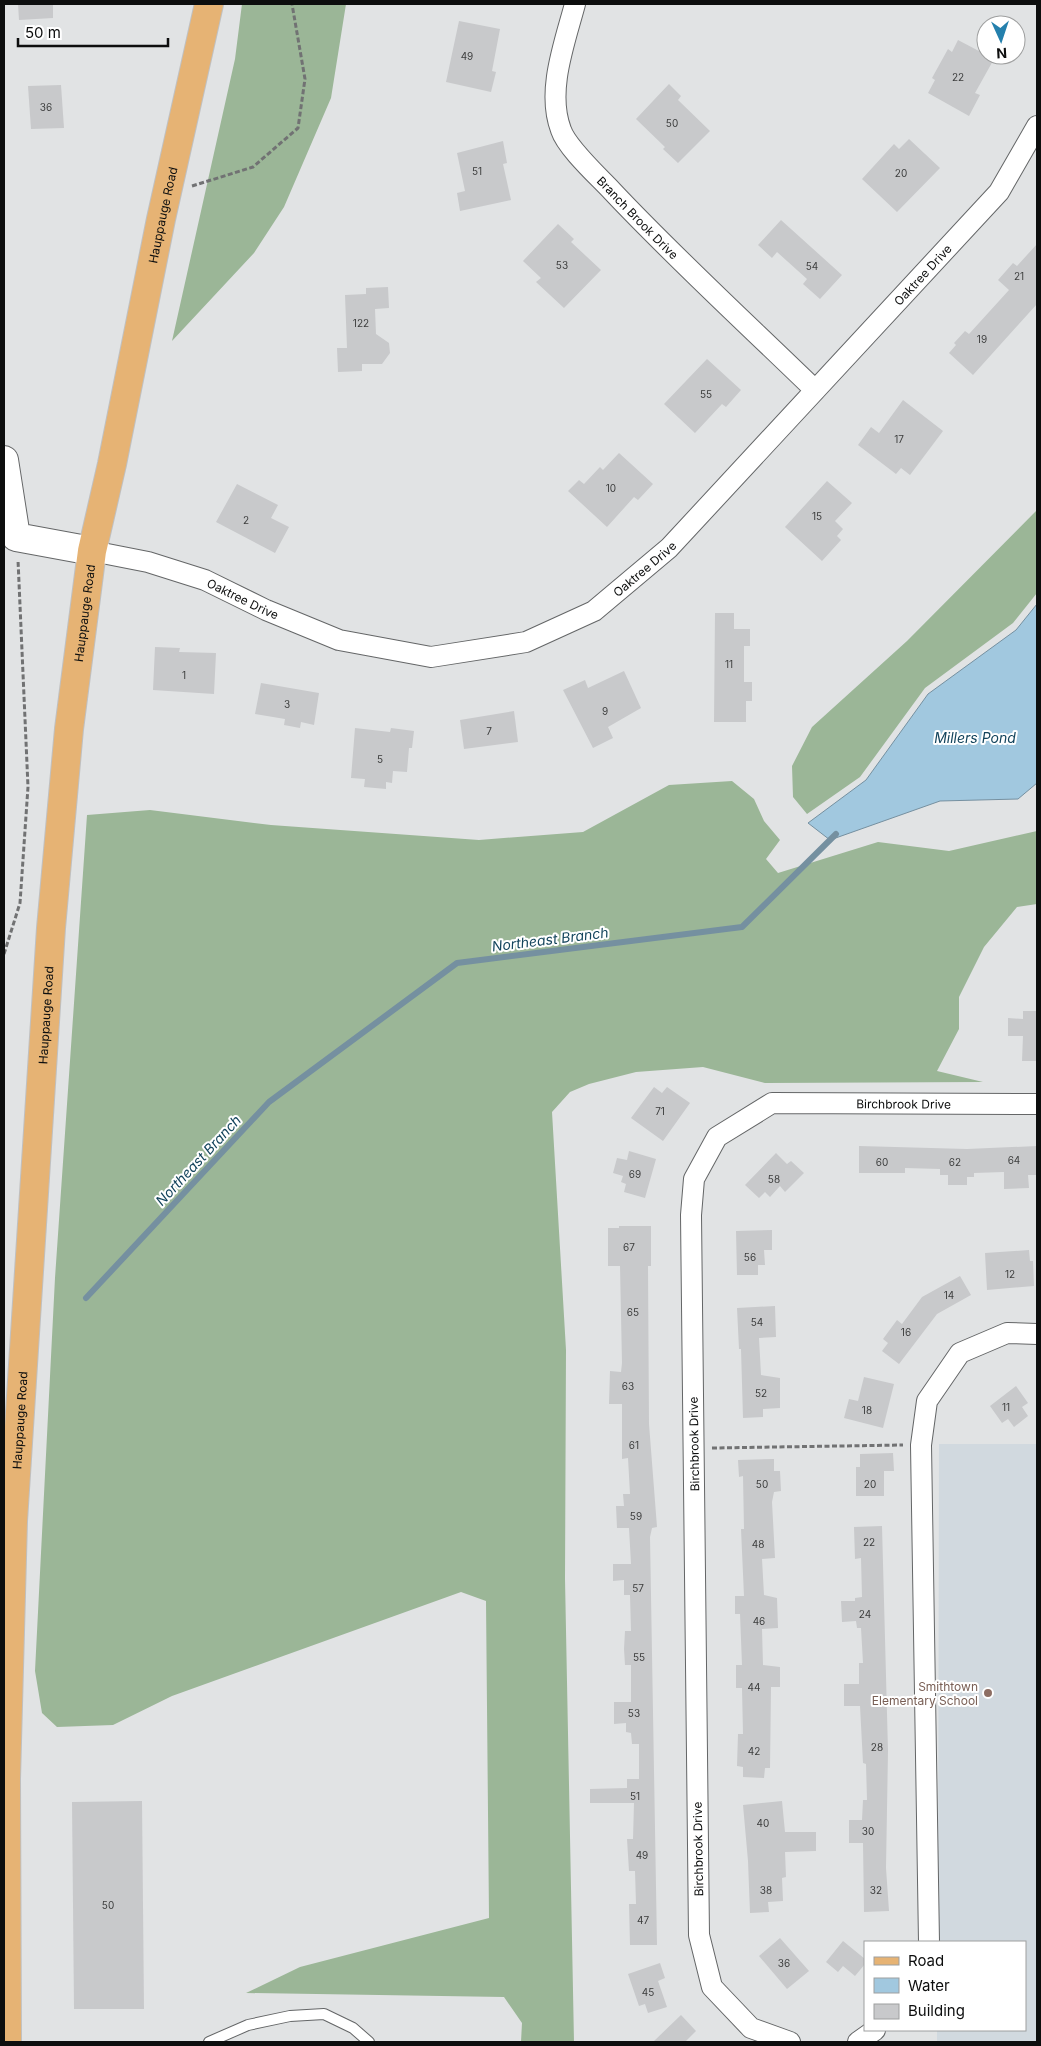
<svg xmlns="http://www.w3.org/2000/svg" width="1041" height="2046" viewBox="0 0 1041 2046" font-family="Inter,sans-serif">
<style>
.built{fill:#d1d9df}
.forest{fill:#9bb697}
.water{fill:#a1c8df;stroke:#7590a0}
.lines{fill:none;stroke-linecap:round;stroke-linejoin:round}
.stream{stroke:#7590a0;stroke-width:6}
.building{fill:#c8c9cb}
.lane-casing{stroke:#646667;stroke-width:12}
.street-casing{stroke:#646667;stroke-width:22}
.secondary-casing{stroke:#646667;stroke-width:30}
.primary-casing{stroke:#c0c0c0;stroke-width:30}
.path{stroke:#717273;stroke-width:3;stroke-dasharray:5 2.5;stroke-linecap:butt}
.lane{stroke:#fff;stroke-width:10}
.street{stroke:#fff;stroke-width:20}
.secondary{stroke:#fff;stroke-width:28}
.primary{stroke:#e6b374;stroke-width:28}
.education-dot{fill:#8d6e63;stroke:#fff;stroke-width:2}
.labels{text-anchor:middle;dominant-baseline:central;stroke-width:4;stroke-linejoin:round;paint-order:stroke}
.number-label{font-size:10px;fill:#3c3d3d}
.street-label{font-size:12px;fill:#0d0e0e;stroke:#fff}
.education-label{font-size:12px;fill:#785e54;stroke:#fff;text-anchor:end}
.water-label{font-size:14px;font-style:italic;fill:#13445c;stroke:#fff}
</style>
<rect width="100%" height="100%" fill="#e1e3e4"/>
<polygon class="built" points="939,1444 1037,1444 1037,2042 937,2042 937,2030 1025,2030 1025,1942 938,1942"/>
<g class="forest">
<polygon points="242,4 346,4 331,98 284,207 254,253 172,341 235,59"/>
<polygon points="1037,510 1037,593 1013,623 925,688 860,777 807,814 793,797 792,766 812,727 907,641"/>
<polygon points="732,781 754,799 764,821 780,840 766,859 778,873 878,842 949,851 1037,831 1037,904 1017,907 984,947 959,997 959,1029 937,1071 983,1082 765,1083 703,1067 636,1072 589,1084 570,1092 552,1112 566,1350 565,1579 574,2042 521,2042 522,2023 504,1997 246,1993 300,1967 489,1918 486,1601 461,1592 172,1696 113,1725 57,1727 42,1713 35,1671 55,1278 87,815 150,810 271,825 479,840 583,832 669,785"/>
</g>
<polygon class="water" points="1037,604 1037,783 1018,799 940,801 830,840 808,823 866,780 928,694 1016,630"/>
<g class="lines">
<polyline class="stream" points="86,1298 269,1102 457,963 742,927 836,834"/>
</g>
<g class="building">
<polygon points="18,4 53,4 53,18 19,20"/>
<polygon points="459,21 500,29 492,71 496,72 491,92 446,82"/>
<polygon points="958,40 994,59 975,93 980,95 969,116 928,93 935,80 932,78 948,49 952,52"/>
<polygon points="669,84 681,96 678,100 710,131 678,163 663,149 665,147 636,119"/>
<polygon points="61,85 64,128 31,129 28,86"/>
<polygon points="909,139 940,168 897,212 862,179 894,144 899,149"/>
<polygon points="503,141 507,163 503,164 511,200 460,211 457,193 465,191 457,153"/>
<polygon points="781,220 842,275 820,299 803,284 807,279 777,252 772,258 758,245"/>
<polygon points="558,224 574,239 571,242 601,270 564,308 536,282 541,278 523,261"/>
<polygon points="1037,244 1037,304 973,375 949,353 956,345 954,343 965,331 969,334 1009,290 998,280 1013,263 1017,266"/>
<polygon points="388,287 389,308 375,309 376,334 389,343 390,353 382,364 362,364 362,371 338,372 337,348 347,348 345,295 366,294 366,288"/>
<polygon points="707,359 741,390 726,407 722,404 695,433 664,404"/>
<polygon points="903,400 943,431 910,475 901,468 896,474 858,445 871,427 879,433"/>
<polygon points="619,453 653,484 638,500 634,497 607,527 568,491 579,480 584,484 600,467 603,470"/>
<polygon points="827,481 852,503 835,521 843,529 837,536 841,540 822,561 785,527"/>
<polygon points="237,484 278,505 271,518 289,527 275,553 216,522"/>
<polygon points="715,613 734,613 734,629 750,629 750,646 744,646 744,682 752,682 752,701 746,701 746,722 714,722"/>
<polygon points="155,647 180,648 179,652 216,653 214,694 153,690"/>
<polygon points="624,671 641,708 608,727 613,738 593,748 563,690 585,680 588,688"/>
<polygon points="261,683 319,693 314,725 301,722 300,728 284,725 285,719 255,714"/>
<polygon points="514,711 518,742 464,749 460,720"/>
<polygon points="355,728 390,732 391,728 414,731 412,748 409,748 407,772 393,771 392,783 386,782 386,789 364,787 365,779 351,778"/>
<polygon points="1023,1011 1037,1011 1037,1061 1022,1061 1023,1036 1008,1036 1008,1018 1023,1019"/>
<polygon points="654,1087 662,1093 667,1087 690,1103 663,1141 631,1118"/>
<polygon points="859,1146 967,1149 1037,1146 1037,1175 1028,1175 1029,1188 1004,1189 1004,1172 974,1173 974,1177 967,1177 967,1185 948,1185 948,1175 940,1175 940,1169 905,1168 905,1173 859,1173"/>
<polygon points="629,1151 656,1159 645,1198 624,1192 626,1184 621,1182 623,1176 613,1173 617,1158 627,1160"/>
<polygon points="776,1153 787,1164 791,1161 804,1173 785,1192 780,1186 770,1197 765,1192 759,1198 745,1185"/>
<polygon points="619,1226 651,1226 651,1266 648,1266 649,1424 657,1527 652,1528 650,1537 657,1945 630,1945 629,1904 636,1904 635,1871 629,1871 627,1839 633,1839 634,1803 590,1803 590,1789 627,1788 627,1779 639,1779 639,1744 632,1744 631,1733 626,1732 626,1723 614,1724 614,1702 631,1702 631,1665 625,1665 624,1649 625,1631 631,1631 630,1595 624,1595 624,1580 613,1581 613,1564 631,1564 629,1528 617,1528 616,1506 624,1506 623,1494 630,1494 628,1458 622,1459 622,1404 609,1404 610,1371 621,1372 622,1363 620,1266 608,1266 608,1228 619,1228"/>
<polygon points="772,1230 772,1250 764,1250 765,1265 758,1265 758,1275 737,1275 736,1231"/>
<polygon points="1029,1250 1030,1261 1033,1261 1034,1286 987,1290 985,1253"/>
<polygon points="960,1276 971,1295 937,1314 899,1364 882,1351 888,1343 883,1339 897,1320 902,1324 922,1297"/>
<polygon points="775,1306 776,1337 759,1338 761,1375 780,1378 780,1408 763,1409 763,1417 743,1418 741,1349 739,1349 737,1308"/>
<polygon points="864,1377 894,1384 883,1428 844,1418 849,1399 858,1401"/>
<polygon points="1016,1386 1028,1403 1022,1407 1028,1416 1014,1427 1008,1419 1002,1423 990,1406"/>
<polygon points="893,1453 894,1471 884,1471 884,1496 856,1496 856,1467 860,1467 860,1454"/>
<polygon points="774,1459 774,1471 780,1471 781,1491 774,1492 772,1502 775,1558 762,1559 764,1595 777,1598 778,1628 762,1629 763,1665 780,1667 780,1687 771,1687 770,1768 765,1768 764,1778 743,1777 743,1767 737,1766 738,1734 743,1734 742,1688 736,1688 736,1665 742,1665 740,1614 735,1614 735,1596 744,1596 741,1529 744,1529 743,1476 739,1477 738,1460"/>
<polygon points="882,1526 888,1751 886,1868 889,1911 864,1912 863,1843 849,1843 849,1820 862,1820 863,1800 867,1800 866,1764 863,1763 860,1706 844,1706 844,1684 859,1684 859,1663 863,1663 861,1628 857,1628 856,1621 842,1622 841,1601 855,1601 855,1598 862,1597 861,1558 855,1559 854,1527"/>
<polygon points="142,1801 144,2009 74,2009 72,1802"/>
<polygon points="782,1801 785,1832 816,1832 816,1851 785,1852 786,1877 782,1878 783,1901 768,1902 769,1912 750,1913 748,1861 743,1805"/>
<polygon points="780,1938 809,1971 787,1989 759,1956"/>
<polygon points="843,1941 865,1959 865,1964 855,1976 843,1966 838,1972 826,1962"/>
<polygon points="660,1963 665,1978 658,1981 667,2007 648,2013 645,2004 639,2006 628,1974"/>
<polygon points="681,2015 696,2031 685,2042 653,2042"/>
</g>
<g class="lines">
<g class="lane-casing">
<polyline id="lane" points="209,2042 248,2025 290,2016 324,2014 353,2028 369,2042"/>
</g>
<g class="street-casing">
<g id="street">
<path id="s1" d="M575,4c-10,38 -29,87 -14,126 6,18 37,46 51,61 65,69 135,133 203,199"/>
<path id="s2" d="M92,551l56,11 57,18 61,30 73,30 92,17 95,-15 68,-31 75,-63 330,-356 38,-66"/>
<polyline points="929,1942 921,1445 927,1401 960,1353 1007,1333 1037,1334"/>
<path id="s3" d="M790,2042l-39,-14 -39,-41 -13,-52 -8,-720 3,-36 23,-42 55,-34 265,1"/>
<polyline points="858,2042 875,2030"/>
</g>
</g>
<g class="secondary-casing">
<polyline id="secondary" points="4,460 16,537 92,551"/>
</g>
<g class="primary-casing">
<g id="primary">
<path id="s4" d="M7,2042l-1,-263 7,-258 38,-593 18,-199 23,-178 20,-87 49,-245 48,-215"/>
</g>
</g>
<g class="path">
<polyline points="192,186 253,167 298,128 305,79 292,4"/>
<polyline points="4,954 20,903 28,787 18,560"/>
<polyline points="712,1448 903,1445"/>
</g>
<use href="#lane" class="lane"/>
<use href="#street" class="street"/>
<use href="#secondary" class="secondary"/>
<use href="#primary" class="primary"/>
</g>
<circle class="education-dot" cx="988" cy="1693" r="5"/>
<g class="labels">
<g class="number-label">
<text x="467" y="56">49</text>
<text x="958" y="77">22</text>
<text x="46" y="107">36</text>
<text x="672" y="123">50</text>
<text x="477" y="171">51</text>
<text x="901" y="173">20</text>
<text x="562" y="265">53</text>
<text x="812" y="266">54</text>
<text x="1019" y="276">21</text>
<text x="361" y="323">122</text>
<text x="982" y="339">19</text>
<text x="706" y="394">55</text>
<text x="899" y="439">17</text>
<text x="611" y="488">10</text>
<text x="817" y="516">15</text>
<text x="246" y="520">2</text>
<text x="729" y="664">11</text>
<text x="184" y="675">1</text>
<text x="287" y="704">3</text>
<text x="605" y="711">9</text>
<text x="489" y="731">7</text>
<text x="380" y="759">5</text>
<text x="660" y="1111">71</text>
<text x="1014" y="1160">64</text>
<text x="882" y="1162">60</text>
<text x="955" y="1162">62</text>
<text x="635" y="1174">69</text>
<text x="774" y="1179">58</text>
<text x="629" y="1247">67</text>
<text x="750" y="1257">56</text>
<text x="1010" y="1274">12</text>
<text x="949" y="1295">14</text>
<text x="633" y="1312">65</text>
<text x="757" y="1322">54</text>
<text x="906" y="1332">16</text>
<text x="628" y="1386">63</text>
<text x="761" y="1393">52</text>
<text x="1006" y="1407">11</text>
<text x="867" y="1410">18</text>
<text x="634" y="1445">61</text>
<text x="762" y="1484">50</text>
<text x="870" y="1484">20</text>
<text x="636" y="1516">59</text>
<text x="869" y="1542">22</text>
<text x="758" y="1544">48</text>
<text x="638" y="1588">57</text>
<text x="865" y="1614">24</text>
<text x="759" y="1621">46</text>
<text x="639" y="1657">55</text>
<text x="754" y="1687">44</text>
<text x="634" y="1713">53</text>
<text x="877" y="1747">28</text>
<text x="754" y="1751">42</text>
<text x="635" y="1796">51</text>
<text x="763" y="1823">40</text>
<text x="868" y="1831">30</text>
<text x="642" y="1855">49</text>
<text x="766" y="1890">38</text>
<text x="876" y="1890">32</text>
<text x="108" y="1905">50</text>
<text x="643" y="1920">47</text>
<text x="784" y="1963">36</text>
<text x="648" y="1992">45</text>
</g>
<g class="street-label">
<text stroke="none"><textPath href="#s4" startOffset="1838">Hauppauge Road</textPath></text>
<text stroke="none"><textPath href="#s1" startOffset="246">Branch Brook Drive</textPath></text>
<text stroke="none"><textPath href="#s2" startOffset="999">Oaktree Drive</textPath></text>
<text stroke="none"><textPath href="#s2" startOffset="594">Oaktree Drive</textPath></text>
<text stroke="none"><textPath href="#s2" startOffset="159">Oaktree Drive</textPath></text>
<text stroke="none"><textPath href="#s4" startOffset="1432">Hauppauge Road</textPath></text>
<text stroke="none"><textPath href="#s4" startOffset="1028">Hauppauge Road</textPath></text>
<text stroke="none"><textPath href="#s3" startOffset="1152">Birchbrook Drive</textPath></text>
<text stroke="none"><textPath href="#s4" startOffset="622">Hauppauge Road</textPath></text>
<text transform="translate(694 1444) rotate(-91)">Birchbrook Drive</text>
<text transform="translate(698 1849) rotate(-91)">Birchbrook Drive</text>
</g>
<g class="education-label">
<text x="978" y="1686">Smithtown<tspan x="978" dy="14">Elementary School</tspan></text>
</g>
<g class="water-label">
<text x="975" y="737">Millers Pond</text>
<text transform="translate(550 939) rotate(-7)">Northeast Branch</text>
<text transform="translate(198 1160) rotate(-47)">Northeast Branch</text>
</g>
</g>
<rect width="1041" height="2046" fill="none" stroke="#0d0e0e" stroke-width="10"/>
<rect x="864" y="1941" width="162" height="90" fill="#ffffff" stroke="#9e9f9f"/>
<rect x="874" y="1957" width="25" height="8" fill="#e6b374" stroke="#9e9f9f"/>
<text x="908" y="1966" font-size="15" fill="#0d0e0e">Road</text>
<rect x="874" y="1978" width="25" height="15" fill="#a1c8df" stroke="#9e9f9f"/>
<text x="908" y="1991" font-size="15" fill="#0d0e0e">Water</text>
<rect x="874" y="2004" width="25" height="15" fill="#c8c9cb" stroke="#9e9f9f"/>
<text x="908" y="2016" font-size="15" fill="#0d0e0e">Building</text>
<g transform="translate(1001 40) rotate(177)"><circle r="24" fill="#ffffff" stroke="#9e9f9f"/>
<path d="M0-4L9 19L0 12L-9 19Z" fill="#2480ad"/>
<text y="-8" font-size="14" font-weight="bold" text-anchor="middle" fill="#0d0e0e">N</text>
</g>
<path d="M18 38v8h150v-8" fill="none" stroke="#0d0e0e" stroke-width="2.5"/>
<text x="25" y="38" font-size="15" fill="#0d0e0e" stroke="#ffffff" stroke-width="4" paint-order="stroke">50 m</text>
</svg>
